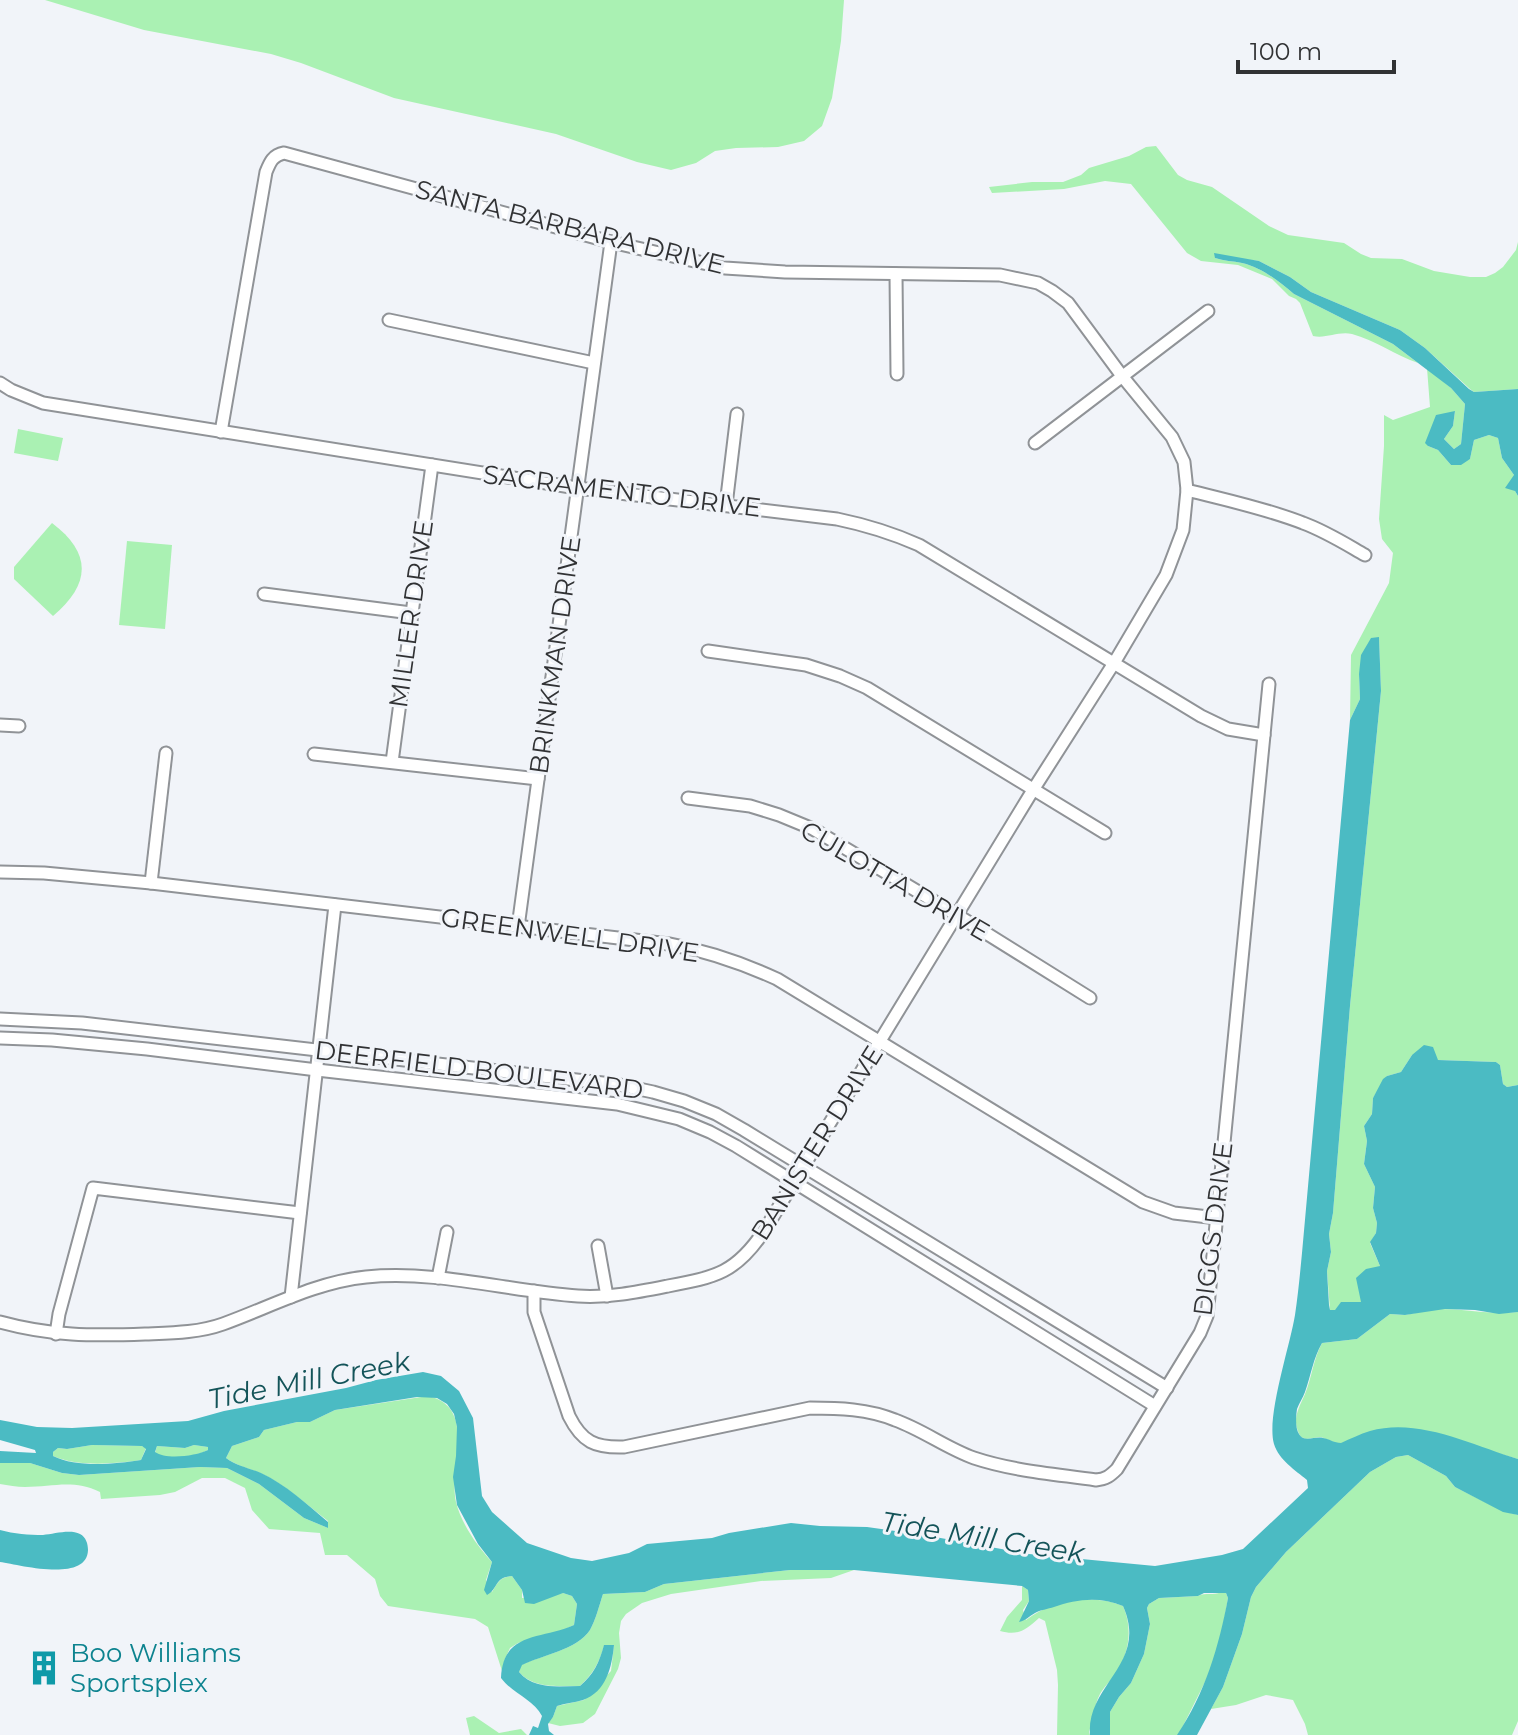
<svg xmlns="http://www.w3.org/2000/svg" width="1518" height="1735" viewBox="0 0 1518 1735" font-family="Montserrat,sans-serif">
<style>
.green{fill:#aaf1b3}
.water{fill:#4bbbc3;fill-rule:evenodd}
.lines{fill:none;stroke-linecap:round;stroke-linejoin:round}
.minor-casing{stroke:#909397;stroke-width:15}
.minor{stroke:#fff;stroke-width:11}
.labels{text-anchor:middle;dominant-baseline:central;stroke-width:6;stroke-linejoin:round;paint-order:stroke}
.street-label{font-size:26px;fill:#313234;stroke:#f1f4f9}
.culture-label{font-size:26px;fill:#0d838f;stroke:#f1f4f9;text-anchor:start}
.water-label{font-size:28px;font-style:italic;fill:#145459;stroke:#f1f4f9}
</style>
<rect width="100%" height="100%" fill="#f1f4f9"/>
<g class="green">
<polygon points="45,0 844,0 841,41 832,98 822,126 804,141 778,147 736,148 715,151 696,163 671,170 637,162 556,134 394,98 301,63 271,54 144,30"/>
<path d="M1156,146l22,29 9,5 25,7 57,39 19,9 56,8 17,11 10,4 31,1 32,12 36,6h16l9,-4 8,-6 13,-17 2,-8v147l-44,3 -4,-3 -45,-41 -25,-18 -89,-38 -21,-15 -31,-16 -25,-3h-19c9,3 18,3 27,5 21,5 36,18 52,31l99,50 25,19c-23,-8 -43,-23 -66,-29 -14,-3 -26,5 -39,2l-13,-33 -4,-4 -7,-3 -17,-17 -34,-14 -37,-4 -14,-8 -56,-69 -26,-3 -41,8 -72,4 -3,-6 43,-5h31l18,-7 8,-7 40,-12 17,-9z"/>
<polygon points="1427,368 1451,388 1465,404 1461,444 1454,449 1444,439 1453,426 1455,411 1428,446 1438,450 1451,465 1470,459 1474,440 1489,435 1498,438 1502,458 1514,475 1515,491 1518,496 1518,1085 1507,1087 1503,1084 1500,1065 1496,1062 1438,1060 1412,1055 1401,1072 1387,1076 1373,1098 1372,1114 1364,1126 1367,1141 1364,1164 1375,1187 1373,1208 1377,1223 1376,1233 1370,1243 1380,1266 1361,1302 1335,1310 1330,1310 1327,1271 1331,1252 1329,1234 1333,1213 1350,1006 1381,691 1379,638 1359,674 1360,699 1350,720 1351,655 1389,583 1393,553 1382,539 1379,519 1384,446 1384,415 1393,420 1430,407"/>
<polygon points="18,429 63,438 58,461 14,453"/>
<path d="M52,523c40,30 39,61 1,93l-39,-37v-12z"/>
<polygon points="127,541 172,545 165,629 119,625"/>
<path d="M1435,1309c28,-1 55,6 83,3v147l-35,-10 -147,-6 -15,-6 -15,2 -5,-2c-10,-17 -3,-27 4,-43 7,-17 8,-34 17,-51l35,-4 33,-25 15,1z"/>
<path d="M428,1396c50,11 20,71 28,106 5,21 21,44 36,60l-6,18 6,12c6,-10 8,-15 20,-16l10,14v8l41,-5 9,3 5,8 -3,21 -15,7 -41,11 -8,5 -5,11 -3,12 -14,-44 -13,-8 -87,-13 -8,-10 -5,-17 -28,-24h-22l-5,-22 -51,-4 -17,-19 -7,-22 -20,-10h-23l-27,14 -15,3 -59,4 -1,-7c-27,-13 -47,-5 -75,-5 -8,0 -17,-2 -25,-3v-21h30l32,10 17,2 121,-8 27,1 32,16 45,34 24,10v-7c-21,-16 -43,-37 -68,-48 -12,-5 -23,-7 -34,-15l6,-12 27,-9 5,-7 33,-8h13l25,-12z"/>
<path d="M92,1445l50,1 4,2 -5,12c-27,4 -63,7 -88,-4v-4l5,-4 9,1z"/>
<path d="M194,1445l14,2v3c-13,7 -40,11 -53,3l2,-7 28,2z"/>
<polygon points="1408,1455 1446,1476 1455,1487 1503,1511 1518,1515 1518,1721 1512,1735 1308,1735 1305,1724 1293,1700 1266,1695 1236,1705 1211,1709 1223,1687 1242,1634 1251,1597 1256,1587 1286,1552 1370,1472 1396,1457"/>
<path d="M790,1570h64l-23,8 -70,3 -90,13 -29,9 -16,11 -5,7 -2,12 2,25 -3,11 -23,45 -12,9 -23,3 -12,-3 5,-6 4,-11 27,-6 27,-29 3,-26 -10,1c-5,17 -11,28 -24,40 -22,0 -46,3 -61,-14l2,-7c21,-10 56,-15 69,-35 6,-11 9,-24 13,-36l42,-2 19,-8z"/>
<path d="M1022,1586l6,4 1,11 -6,9 3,10c25,-20 68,-27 97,-14 9,20 7,43 -4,62 -5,10 -14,17 -19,26 -6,11 -7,26 -11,38l1,3h-33l1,-50 -1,-15 -12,-49 -6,-3c-13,12 -21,18 -39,13l7,-14 15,-17z"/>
<path d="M1221,1592l5,1 2,5 -7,40 -9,30 -33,66 -2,1h-67v-23l9,-15 12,-14 13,-29 6,-30 -3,-16 2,-4 10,-6 39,-2c8,-4 15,0 23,-4z"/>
<polygon points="474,1716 499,1733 521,1729 527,1735 470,1735 466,1718"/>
</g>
<g class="water">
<path d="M1214,253l45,8 31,16 21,15 89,38 25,18 44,41 5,3 44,-3v107l-3,-5 -10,-3 9,-13 -12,-17 -4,-20 -9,-3 -15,5 -4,19 -9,6h-10l-13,-15 -10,-4 -3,-3 11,-28 19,-4 -2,15 -9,13 10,10 7,-5 4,-40 -14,-16 -58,-44 -99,-50c-16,-13 -31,-26 -52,-31 -9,-2 -18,-2 -27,-5z"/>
<path d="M1379,637l2,54 -31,315 -17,207 -4,21 2,18 -4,19 2,34 1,5h5l6,-8h20l-5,-24 10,-9 14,-3 -10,-24 6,-9 1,-10 -4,-15 2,-21 -11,-23 3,-23 -3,-15 8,-12 1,-16 10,-19 4,-3 14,-4 11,-17 12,-10 9,2 5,13 58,2 4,3 3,19 4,3 11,-2v227l-19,2 -24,-4 -30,-1 -40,6 -15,-1 -33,25 -35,4c-9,16 -11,32 -17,49 -2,6 -6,11 -8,17 -1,7 -2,19 2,25 5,9 16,2 24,4 7,1 11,5 18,5 9,-4 19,-9 29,-12 48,-14 102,14 148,28v56l-15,-3 -48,-25 -9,-11 -38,-21 -12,2 -26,15 -84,80 -30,35 -5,10 -9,37 -19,53 -26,48h-20c28,-41 42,-89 51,-137l-2,-5h-22l-6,3 -39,2 -10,6 -2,4 3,16 -6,30 -13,29 -12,14 -9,15v23h-20c-4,-51 59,-71 33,-129 -23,-10 -47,-7 -69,1 -6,2 -14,3 -19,6 -7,4 -8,7 -16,9l10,-21 -1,-11 -6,-4 -168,-16h-64l-126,14 -19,8 -42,2c-4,12 -7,25 -13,36 -13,20 -48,25 -68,35l-3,7c15,18 39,14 61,14 14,-12 19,-23 24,-41h10c-2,22 -8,47 -31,55 -9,3 -18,3 -26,6l-4,11 -5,7 1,7 5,4h-25l4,-9 5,2 4,-12c-9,-17 -29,-22 -41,-38 2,-47 40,-38 73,-53l3,-21 -5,-8 -9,-3 -29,11 -9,-1 -3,-13 -10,-14c-18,1 -13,12 -25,19l-3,-5 8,-28 -14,-18 -21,-39 -4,-28 3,-21 1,-29 -3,-13 -7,-10 -10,-6 -20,-1 -82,13 -25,12h-13l-33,8 -5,7 -27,9 -6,12c11,8 23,10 35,15 24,11 47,32 67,49v6l-24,-10 -45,-34 -32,-16 -27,-1 -121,8 -17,-2 -32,-10h-30v-12l36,2 -1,-3 -35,-10v-20l37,7 35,1 116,-7 36,-10 122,-23 30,-8 47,-8 18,4 18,15 14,27 9,78 10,16 35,31 44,15 21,3 37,-8 18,-9 65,-6 17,-5 62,-10 29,3 47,1 57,8 105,19 126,12 67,-11 21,-6 65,-61 -1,-8c-12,-10 -28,-20 -33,-36 -8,-27 16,-98 21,-129 3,-20 5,-41 7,-62l48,-533 10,-21 -1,-25 2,-19 10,-17zM92,1445l50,1 4,3 -5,11c-26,4 -64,8 -88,-4v-4l5,-4 9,1zM194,1445l14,2v3c-12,6 -42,10 -53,2l2,-6 28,2z"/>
<path d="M0,1530c14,4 29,5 43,5 11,-1 27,-6 37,-1 6,3 8,10 8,16 -1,33 -68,15 -88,12z"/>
</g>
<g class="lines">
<g class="minor-casing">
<g id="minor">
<polyline points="896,274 897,374"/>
<polyline points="389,320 594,363"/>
<path d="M0,383l11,7 32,13 534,85 260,31c29,6 55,14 82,26l282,171 27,13 36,6"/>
<path d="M221,432l45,-260c4,-10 7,-17 18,-19l327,89 114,26 60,4 215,3 38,8 14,8 16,12 54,73 50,61 12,25 3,28c38,10 78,18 116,33 22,8 41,20 62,32"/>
<polyline points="1035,443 1208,311"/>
<polyline points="726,505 737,414"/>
<polyline points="264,594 411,613"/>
<polyline points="708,651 806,665 840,676 867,688 1105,833"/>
<polyline points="0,725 19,726"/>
<polyline points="314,754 538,779"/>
<polyline points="392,762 432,465"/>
<polyline points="688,798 750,806 779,815 813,829 957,915 1090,998"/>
<path d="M0,872l44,1 107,10 518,61c38,7 73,19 108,35l366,223 31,11 43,5"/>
<polyline points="151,883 166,753"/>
<polyline points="518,927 611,242"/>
<polyline points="0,1019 82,1023 620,1085 653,1092 684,1101 716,1114 744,1130 1167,1388"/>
<polyline points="0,1038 52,1040 147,1049 317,1070 617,1104 679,1119 710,1132 736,1146 1155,1406"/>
<polyline points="598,1246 607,1296"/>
<polyline points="438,1278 447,1232"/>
<path d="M534,1291v21l35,104c13,26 26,32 55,31l186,-39c29,0 58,1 85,12 28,10 51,28 79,38 39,13 81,16 122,22 10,-1 14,-4 21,-11l83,-136 7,-17 62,-632"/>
<polyline points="291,1297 335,905"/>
<path d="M0,1322c51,14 92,14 145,12 25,-1 53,-1 78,-10 47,-17 93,-42 143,-47 72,-7 141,14 212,19 31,2 60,-4 90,-10 48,-9 68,-13 96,-55l269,-441 81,-127 52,-88 17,-45 4,-40"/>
<polyline points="56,1334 59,1314 93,1188 300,1213"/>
</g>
</g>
<use href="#minor" class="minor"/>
</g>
<defs>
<g id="building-bare" transform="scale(2.76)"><path d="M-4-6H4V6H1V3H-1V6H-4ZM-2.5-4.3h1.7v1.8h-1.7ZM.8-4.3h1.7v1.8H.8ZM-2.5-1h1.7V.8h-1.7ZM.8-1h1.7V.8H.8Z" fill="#0f9aa8" stroke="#f1f4f9" stroke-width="2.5" paint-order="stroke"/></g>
</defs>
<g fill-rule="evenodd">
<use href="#building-bare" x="44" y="1668"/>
</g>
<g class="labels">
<g class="street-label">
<text transform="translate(570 227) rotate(14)">SANTA BARBARA DRIVE</text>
<text transform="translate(622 491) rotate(7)">SACRAMENTO DRIVE</text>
<text transform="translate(411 614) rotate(-82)">MILLER DRIVE</text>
<text transform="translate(555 655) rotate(-82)">BRINKMAN DRIVE</text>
<text transform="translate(895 881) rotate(30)">CULOTTA DRIVE</text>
<text transform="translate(570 935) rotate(8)">GREENWELL DRIVE</text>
<text transform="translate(479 1070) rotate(7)">DEERFIELD BOULEVARD</text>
<text transform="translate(817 1143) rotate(-58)">BANISTER DRIVE</text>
<text transform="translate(1213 1229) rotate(-83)">DIGGS DRIVE</text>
</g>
<g class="culture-label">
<text x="70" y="1653">Boo Williams<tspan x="70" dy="30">Sportsplex</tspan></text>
</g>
<g class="water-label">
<text transform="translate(309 1380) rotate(-11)">Tide Mill Creek</text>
<text transform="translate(983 1537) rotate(9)">Tide Mill Creek</text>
</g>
</g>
<path d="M1238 60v12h156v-12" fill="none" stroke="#313234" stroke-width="4"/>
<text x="1250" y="60" font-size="24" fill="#313234" stroke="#f1f4f9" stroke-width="6" paint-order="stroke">100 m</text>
</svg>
